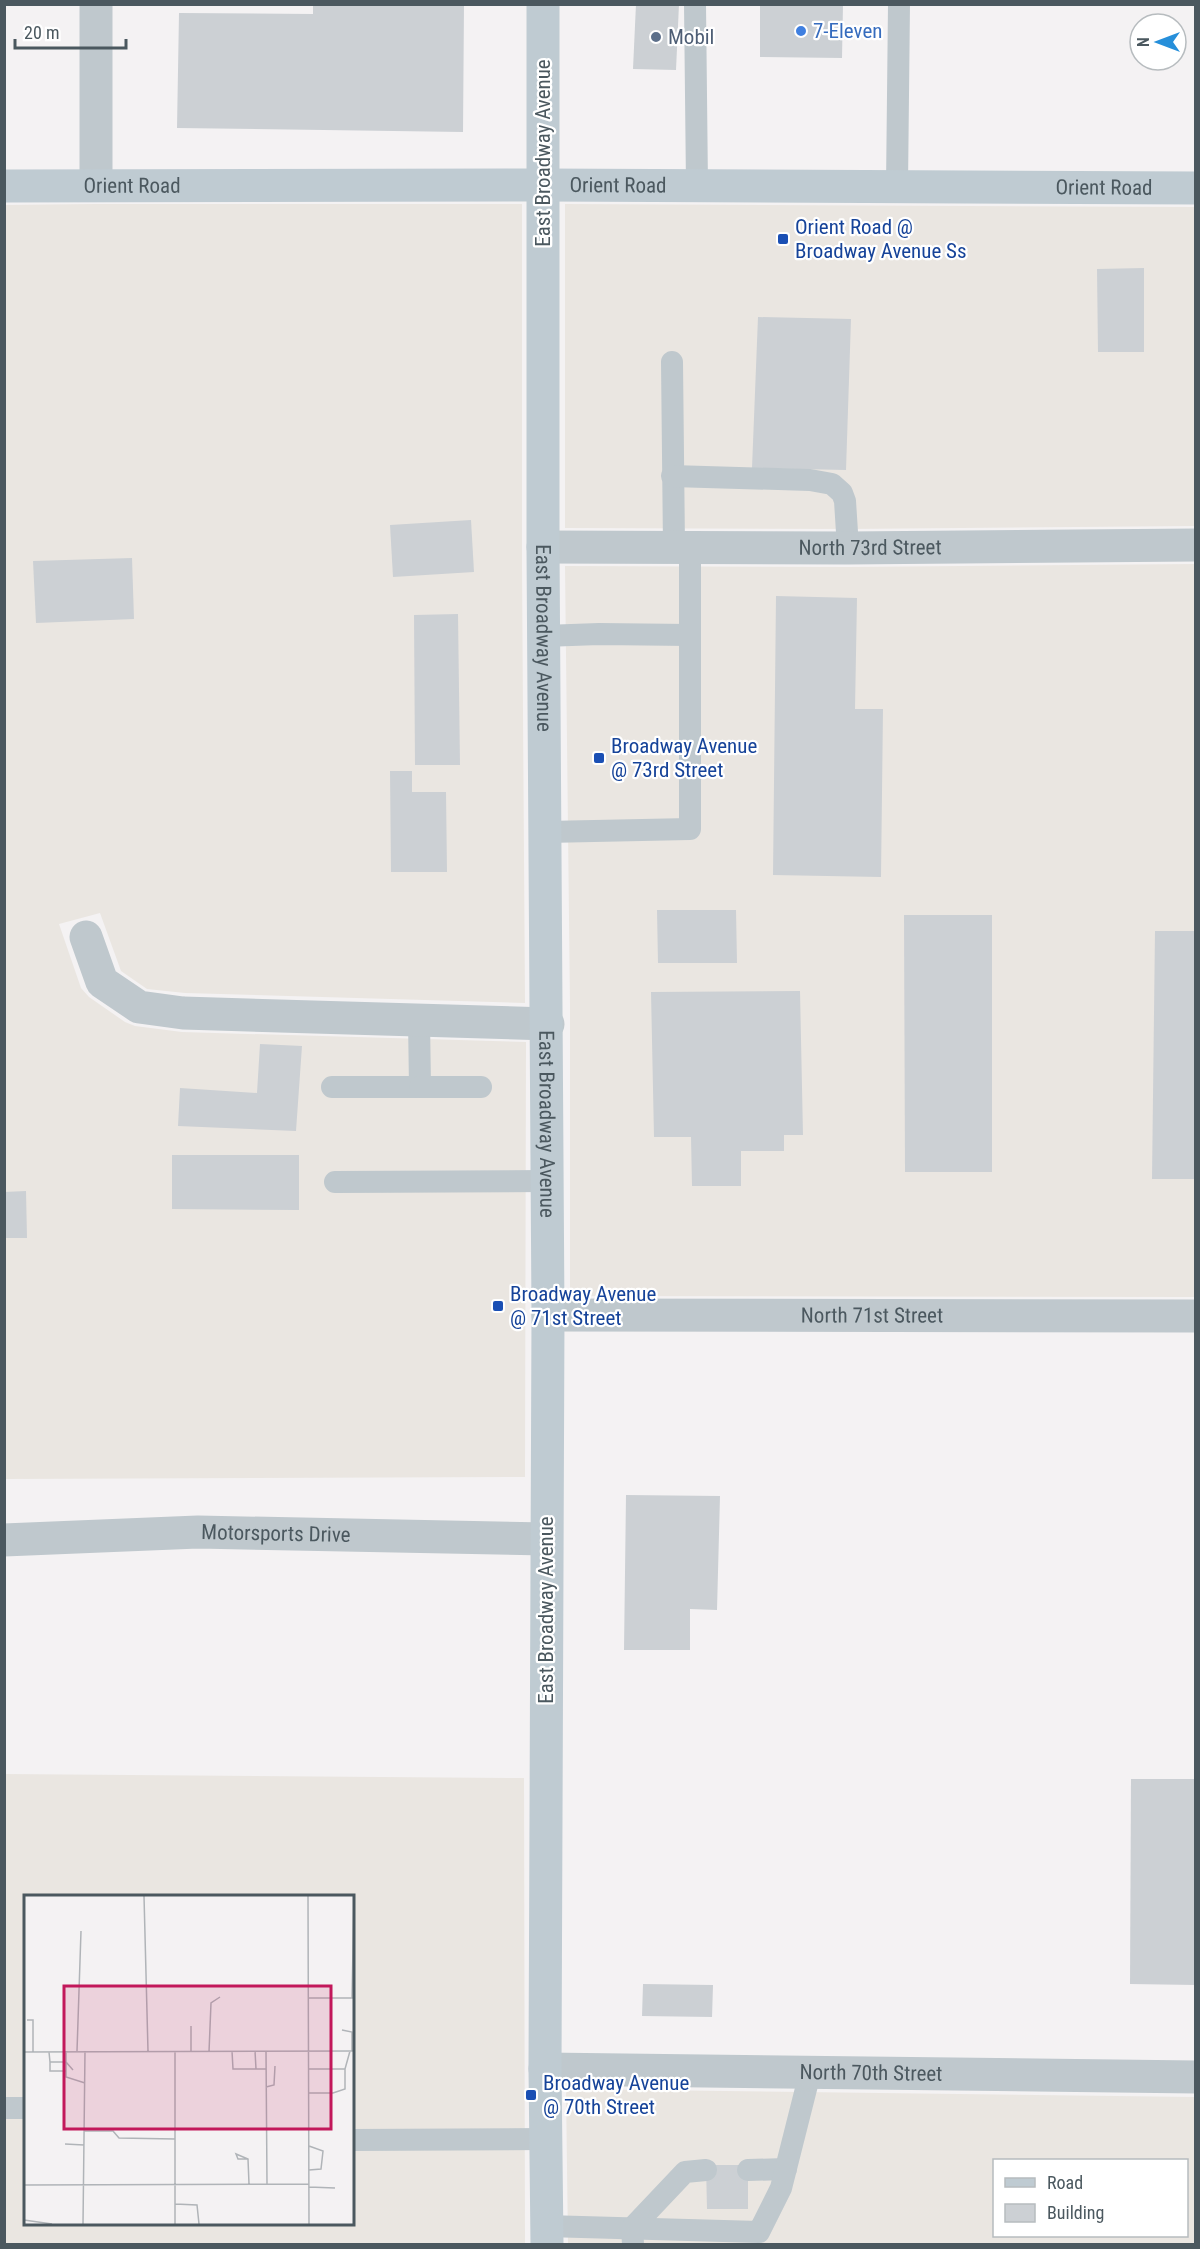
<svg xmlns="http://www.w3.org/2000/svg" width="1200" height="2249" viewBox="0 0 1200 2249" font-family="'Roboto Condensed',sans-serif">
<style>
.commercial{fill:#eae6e1;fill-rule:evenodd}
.building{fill:#ccd0d4}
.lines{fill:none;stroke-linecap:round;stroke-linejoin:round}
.lane{stroke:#bfc8cd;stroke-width:22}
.street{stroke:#bfc8cd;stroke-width:33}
.secondary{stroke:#bfcbd2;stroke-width:33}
.shop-dot{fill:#3f7fe0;stroke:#fff;stroke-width:2}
.service-dot{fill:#5c6f8a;stroke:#fff;stroke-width:2}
.transit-dot{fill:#1a4fb4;stroke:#fff;stroke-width:2}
.labels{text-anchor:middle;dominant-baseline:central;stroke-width:4.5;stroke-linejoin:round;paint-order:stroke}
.shop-label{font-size:21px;fill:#366cbe;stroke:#fff;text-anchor:start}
.service-label{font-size:21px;fill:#4e5e75;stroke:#fff;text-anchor:start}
.street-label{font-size:21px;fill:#4b585f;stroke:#fff}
.transit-label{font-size:21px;fill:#164399;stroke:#fff;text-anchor:start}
.inset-road{fill:none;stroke:#b0b4b8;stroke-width:1.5}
.view{fill:#c2185b;fill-opacity:0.15;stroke:#c2185b;stroke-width:3}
.inset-edge{fill:none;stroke:#4b585f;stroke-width:3}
</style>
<rect width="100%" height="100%" fill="#f4f2f3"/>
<g class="commercial">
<polygon points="96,204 522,204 522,566 525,1003 185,993 147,989 121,971 100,913 59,924 81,988 89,997 125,1022 135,1026 182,1032 526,1042 525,1477 5,1479 4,205"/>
<polygon points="565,204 1195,207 1195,526 848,529 565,528"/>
<polygon points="1195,564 1195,1297 570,1296 570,1005 565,566 849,567"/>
<path d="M5,1774l519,4 1,466h-520zM26,1896h326v328h-326z"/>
<path d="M566,2089l629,8v147h-627zM994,2160h192v76h-192z"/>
</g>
<g class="building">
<polygon points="313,4 464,4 463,132 177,128 179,13 313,14"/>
<polygon points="636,4 679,4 676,70 633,69"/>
<polygon points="760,4 843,4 842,58 760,57"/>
<polygon points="1144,268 1144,352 1098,352 1097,269"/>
<polygon points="758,317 851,319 846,470 752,468"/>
<polygon points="471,520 474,572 393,577 390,525"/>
<polygon points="132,558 134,619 36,623 33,561"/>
<polygon points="776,596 857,598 855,709 883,709 881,877 773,875"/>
<polygon points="458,614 460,765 415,765 414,615"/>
<polygon points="390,771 412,771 412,792 446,792 447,872 391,872"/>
<polygon points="657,910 736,910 737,963 658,963"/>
<polygon points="904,915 992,915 992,1172 905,1172"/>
<polygon points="1155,931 1196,931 1196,1179 1152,1179"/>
<polygon points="800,991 803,1135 784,1135 784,1151 741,1151 741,1186 692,1186 691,1137 654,1137 651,992"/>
<polygon points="260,1044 302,1046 296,1131 178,1126 180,1088 257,1093"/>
<polygon points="172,1155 299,1155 299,1210 172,1209"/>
<polygon points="26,1191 27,1238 4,1238 4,1192"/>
<polygon points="626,1495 720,1496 717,1610 690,1609 690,1650 624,1650"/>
<polygon points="1131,1779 1196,1779 1196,1985 1130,1984"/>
<polygon points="643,1984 713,1985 712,2017 642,2016"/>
<polygon points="706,2165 748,2165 748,2209 707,2209"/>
</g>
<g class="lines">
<g class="lane">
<polyline points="695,4 697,186"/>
<polyline points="897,186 899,4"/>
<polyline points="672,362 674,547"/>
<polyline points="672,476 810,480 832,484 842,493 845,501 848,548"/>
<polyline points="544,636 599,634 690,635"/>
<polyline points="546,832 690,829 690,547"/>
<polyline points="332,1087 420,1087 419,1020"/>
<polyline points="420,1087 481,1087"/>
<polyline points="335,1182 548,1181"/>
<polyline points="4,2108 26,2108"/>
<polyline points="352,2140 545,2139"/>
<polyline points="748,2170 786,2169"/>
<polyline points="546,2226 759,2232 781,2188 810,2073"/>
<polyline points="633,2244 632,2228 685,2172 706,2170"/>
</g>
<g class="street">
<polyline points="96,4 96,185"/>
<path id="s1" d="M543,547l305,1 348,-3"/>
<polyline points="86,937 102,982 139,1007 183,1013 548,1024"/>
<path id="s2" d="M548,1315l648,1"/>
<path id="s3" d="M4,1540l194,-8 348,7"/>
<path id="s4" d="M545,2069l651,8"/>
</g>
<g class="secondary">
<path id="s5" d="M543,4v543l5,768 -3,754 2,175"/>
<path id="s6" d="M4,186l539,-1 653,3"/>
</g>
</g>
<circle class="shop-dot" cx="801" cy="31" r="6"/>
<circle class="service-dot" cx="656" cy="37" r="6"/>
<g class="transit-dot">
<rect x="777" y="233" width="12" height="12" rx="3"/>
<rect x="593" y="752" width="12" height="12" rx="3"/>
<rect x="492" y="1300" width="12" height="12" rx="3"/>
<rect x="525" y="2089" width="12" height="12" rx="3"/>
</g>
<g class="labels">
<g class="shop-label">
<text x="813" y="31">7-Eleven</text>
</g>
<g class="service-label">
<text x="668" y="37">Mobil</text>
</g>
<g class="street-label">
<text transform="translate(543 153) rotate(-90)">East Broadway Avenue</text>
<text stroke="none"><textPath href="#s6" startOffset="128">Orient Road</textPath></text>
<text stroke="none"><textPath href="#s6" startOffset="614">Orient Road</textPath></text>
<text stroke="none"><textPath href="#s6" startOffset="1100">Orient Road</textPath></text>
<text stroke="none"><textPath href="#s1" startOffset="327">North 73rd Street</textPath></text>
<text stroke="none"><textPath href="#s5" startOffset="634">East Broadway Avenue</textPath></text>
<text stroke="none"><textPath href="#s5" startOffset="1120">East Broadway Avenue</textPath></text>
<text stroke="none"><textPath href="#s2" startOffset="324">North 71st Street</textPath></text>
<text stroke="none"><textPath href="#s3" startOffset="272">Motorsports Drive</textPath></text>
<text transform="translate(546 1610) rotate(-90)">East Broadway Avenue</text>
<text stroke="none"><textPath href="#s4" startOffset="326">North 70th Street</textPath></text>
</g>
<g class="transit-label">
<text x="795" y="227">Orient Road @<tspan x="795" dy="24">Broadway Avenue Ss</tspan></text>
<text x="611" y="746">Broadway Avenue<tspan x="611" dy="24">@ 73rd Street</tspan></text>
<text x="510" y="1294">Broadway Avenue<tspan x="510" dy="24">@ 71st Street</tspan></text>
<text x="543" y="2083">Broadway Avenue<tspan x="543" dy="24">@ 70th Street</tspan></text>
</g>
</g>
<g transform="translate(24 1895)">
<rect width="330" height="330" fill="#f4f2f3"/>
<path class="inset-road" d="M120,1l4,155M284,1l1,328M285,103h45M328,103l2,-100M3,125h6v32M167,131v26M318,135l10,2v19M42,156v26l19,6M53,156l4,-120M208,156l1,18h33M231,156l1,18M242,156l1,133M0,157l330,-1M25,157l1,10h16l7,8M185,157l2,-49 9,-6M26,167v9h16M321,174l5,-18M242,192l8,-2 1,-19M285,198h24l12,-4v-20h-36M60,236h29l6,7 56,1M41,249l19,1M224,264h-10l-2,-5 12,5 1,25M285,275l12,-1 2,-18 -14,-5M0,290l285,-1M285,292l26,1M151,309l22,1 2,19M0,325l28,4M59,329l2,-173M151,329v-172"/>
<path class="view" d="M40,91h267v143h-267z"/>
<rect width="330" height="330" class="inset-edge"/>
</g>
<rect width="1200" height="2249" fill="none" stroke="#4b585f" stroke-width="12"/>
<rect x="993" y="2159" width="195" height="78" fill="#ffffff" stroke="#b7bcbf" stroke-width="1.5"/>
<rect x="1005" y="2178" width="30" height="9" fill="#bfcbd2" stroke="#b7bcbf" stroke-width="1.5"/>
<text x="1047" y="2189" font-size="18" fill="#4b585f">Road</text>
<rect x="1005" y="2204" width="30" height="18" fill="#ccd0d4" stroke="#b7bcbf" stroke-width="1.5"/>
<text x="1047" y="2219" font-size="18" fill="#4b585f">Building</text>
<g transform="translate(1158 42) rotate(270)"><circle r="28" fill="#ffffff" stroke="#b7bcbf" stroke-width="1.5"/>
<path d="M0-4.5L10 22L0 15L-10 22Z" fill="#268fda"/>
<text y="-9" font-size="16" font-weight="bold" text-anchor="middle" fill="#4b585f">N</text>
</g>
<path d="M15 39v9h111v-9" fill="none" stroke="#4b585f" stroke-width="3"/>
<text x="24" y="39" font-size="18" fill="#4b585f" stroke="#ffffff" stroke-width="4.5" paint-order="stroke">20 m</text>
</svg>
